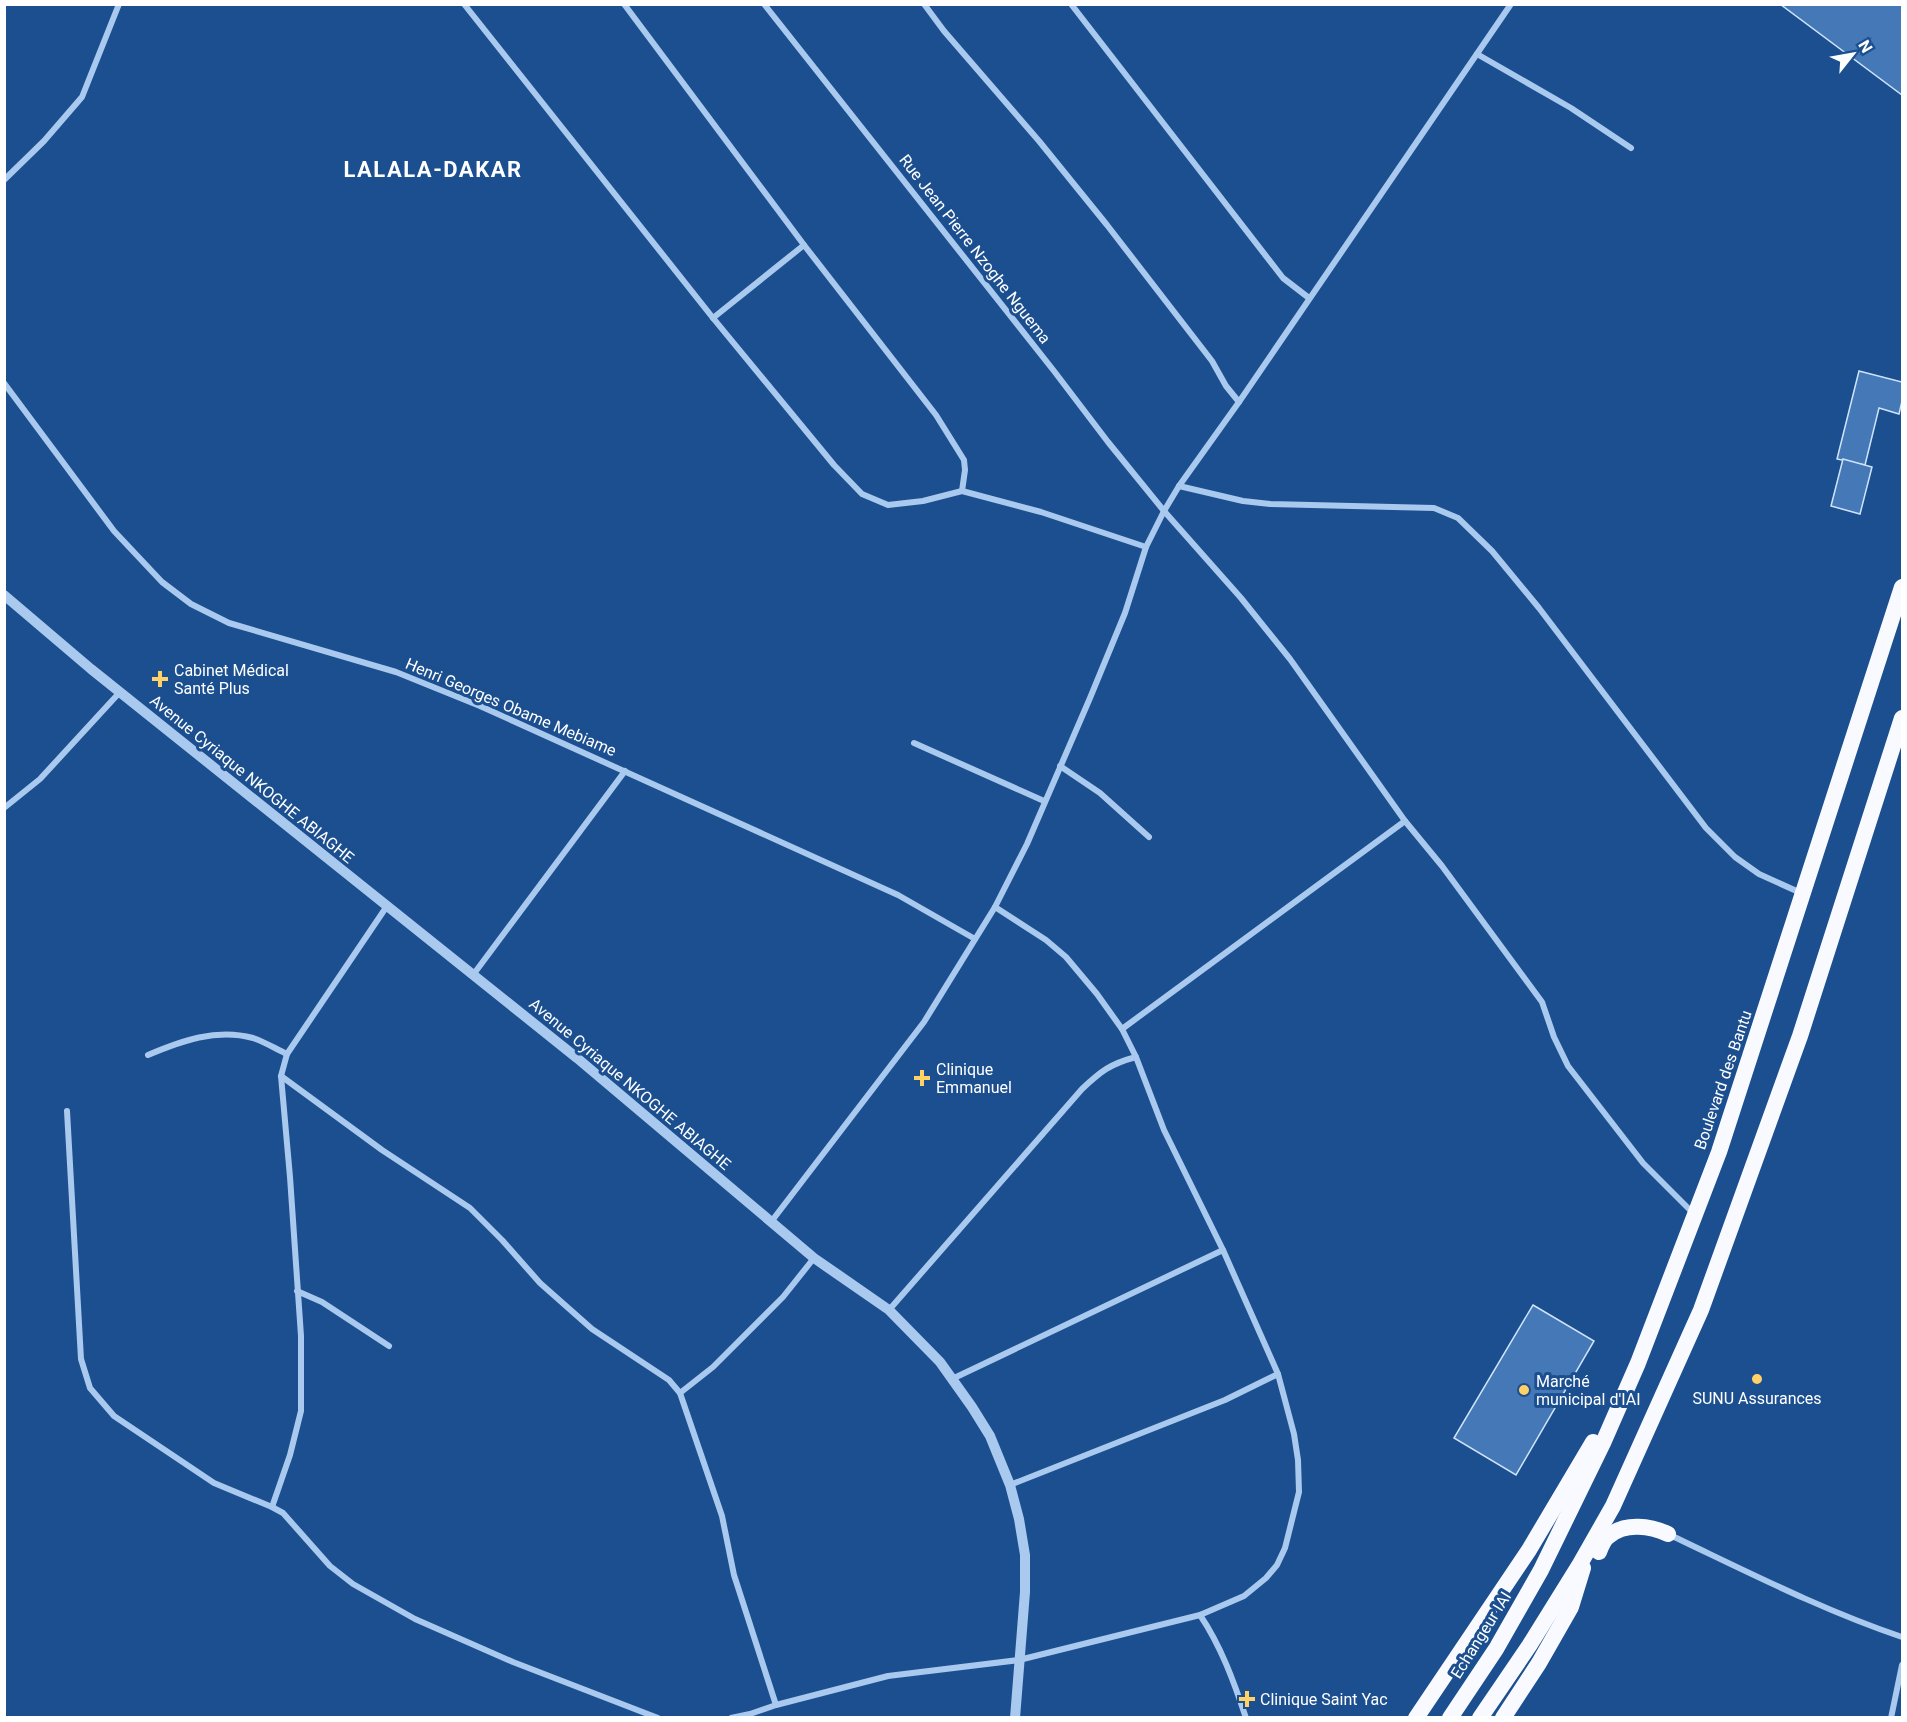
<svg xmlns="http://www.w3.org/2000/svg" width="1907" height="1722" viewBox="0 0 1907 1722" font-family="Roboto,sans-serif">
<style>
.building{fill:#4478b7;stroke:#cfe3fa;stroke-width:1.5}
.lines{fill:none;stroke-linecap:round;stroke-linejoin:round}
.minor{stroke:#a9c9ee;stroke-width:6}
.tertiary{stroke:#a9c9ee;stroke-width:10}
.trunk{stroke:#f8faff;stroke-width:16}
.poi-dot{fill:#ffd166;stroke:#1b4f8f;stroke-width:2}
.labels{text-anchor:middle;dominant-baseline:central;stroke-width:6;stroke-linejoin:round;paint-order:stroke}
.street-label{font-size:16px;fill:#fff;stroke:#1b4f8f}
.poi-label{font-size:16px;fill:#fff;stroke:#1b4f8f;text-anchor:start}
.district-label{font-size:22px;font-weight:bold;letter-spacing:1.5px;fill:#fff;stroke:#1b4f8f}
</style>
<rect width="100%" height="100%" fill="#1b4f8f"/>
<g class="building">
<polygon points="1780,4 1902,4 1902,95"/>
<polygon points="1859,371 1902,382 1902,401 1899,414 1879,408 1865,465 1837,459"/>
<polygon points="1843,459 1872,467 1860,514 1831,506"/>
<polygon points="1533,1305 1594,1341 1516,1475 1454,1438"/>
</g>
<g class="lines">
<g class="minor">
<polyline points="464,4 713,318 834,465 862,494 888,505 923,501 962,491 1041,512 1146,547"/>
<polyline points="624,4 804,245 713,318"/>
<polyline points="764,4 1054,371 1108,442 1164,511 1241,598 1290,659 1405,821 1442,866 1542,1002 1554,1037 1568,1066 1643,1163 1694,1214"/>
<polyline points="924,4 944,31 1039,141 1107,225 1212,361 1226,386 1239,402"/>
<polyline points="1071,4 1283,278 1309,298"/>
<polyline points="1477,54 1571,108 1631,148"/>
<polyline points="4,180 44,141 82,97 119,4"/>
<polyline points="804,245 936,415 964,460 965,470 962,491"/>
<polyline points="4,383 114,531 162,582 191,604 229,623 396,672 480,706 898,895 975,939"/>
<polyline points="1179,486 1243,501 1270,504 1434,508 1458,518 1492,551 1539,608 1706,828 1735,857 1759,874 1801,893"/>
<polyline points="914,743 1044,801"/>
<polyline points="1060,766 1100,793 1149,837"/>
<polyline points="4,808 40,779 120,692"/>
<polyline points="473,975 625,771"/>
<polyline points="1122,1029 1405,821"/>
<path d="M148,1055c33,-14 68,-27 105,-17 12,4 23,11 34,16"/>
<polyline points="281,1076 382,1150 470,1208 502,1240 540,1283 592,1329 669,1380 680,1393 722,1516 734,1575 776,1705"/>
<polyline points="67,1111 81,1359 90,1388 114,1416 214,1483 272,1507 283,1513 330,1566 353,1584 415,1619 513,1662 658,1718"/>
<polyline points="771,1222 924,1022 995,907 1027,844 1090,698 1125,613 1146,547 1164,511 1179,486 1239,402 1511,4"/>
<polyline points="297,1291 322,1302 389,1346"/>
<path d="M889,1310l193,-221c19,-18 28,-25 54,-32"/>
<polyline points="952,1379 1223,1250"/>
<polyline points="680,1393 713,1367 783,1297 814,1258"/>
<polyline points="1010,1485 1225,1400 1278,1374"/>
<polyline points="272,1507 290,1455 301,1411 301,1336 290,1177 281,1076 287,1054 387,906"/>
<path d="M1670,1535c76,36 152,75 232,102"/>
<path d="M1200,1615c21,31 34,67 46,103"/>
<polyline points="731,1718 750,1714 776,1705 888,1676 1019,1660 1200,1615 1244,1596 1266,1578 1277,1565 1285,1548 1299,1492 1298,1460 1294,1434 1278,1374 1223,1250 1164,1130 1136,1057 1122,1029 1097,994 1066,957 1046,940 995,907"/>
<polyline points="1891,1718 1902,1665"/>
</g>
<polyline class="tertiary" points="4,595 91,669 577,1058 814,1258 889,1310 940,1362 972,1407 990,1436 1010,1485 1019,1519 1025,1555 1025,1592 1015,1718"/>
<g class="trunk">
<path d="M1599,1552c2,-5 5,-13 10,-16 16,-14 42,-10 59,-2"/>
<polyline points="1416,1718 1529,1550 1593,1442"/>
<polyline points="1450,1718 1496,1649 1541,1570 1603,1443 1638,1363 1719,1152 1902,587"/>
<polyline points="1480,1718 1529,1646 1580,1564 1613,1506 1701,1310 1800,1036 1902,718"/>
<polyline points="1503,1718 1539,1663 1571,1607 1583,1568"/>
</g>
</g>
<g class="poi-dot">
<path d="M157 670h6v6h6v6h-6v6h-6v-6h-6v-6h6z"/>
<path d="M919 1069h6v6h6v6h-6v6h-6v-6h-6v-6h6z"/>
<circle cx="1757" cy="1379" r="6"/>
<circle cx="1524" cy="1390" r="6"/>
<path d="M1244 1690h6v6h6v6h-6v6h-6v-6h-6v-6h6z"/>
</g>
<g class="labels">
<g class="street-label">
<text transform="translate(975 249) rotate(52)">Rue Jean Pierre Nzoghe Nguema</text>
<text transform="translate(511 707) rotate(23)">Henri Georges Obame Mebiame</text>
<text transform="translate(252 779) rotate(39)">Avenue Cyriaque NKOGHE ABIAGHE</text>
<text transform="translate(1723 1080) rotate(-71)">Boulevard des Bantu</text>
<text transform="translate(630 1084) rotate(40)">Avenue Cyriaque NKOGHE ABIAGHE</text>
<text transform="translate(1481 1635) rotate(-58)">Echangeur IAI</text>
</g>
<g class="poi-label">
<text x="174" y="670">Cabinet Médical<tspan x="174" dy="18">Santé Plus</tspan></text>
<text x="936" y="1069">Clinique<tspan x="936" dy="18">Emmanuel</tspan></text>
<text x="1536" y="1381">Marché<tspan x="1536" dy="18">municipal d'IAI</tspan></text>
<text x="1757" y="1398" text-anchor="middle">SUNU Assurances</text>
<text x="1260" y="1699">Clinique Saint Yac</text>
</g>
<g class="district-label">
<text x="433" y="169">LALALA-DAKAR</text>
</g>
</g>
<rect width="1907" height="1722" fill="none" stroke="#ffffff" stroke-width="12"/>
<g transform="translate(1853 54) rotate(59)" stroke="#1b4f8f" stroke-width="4.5" paint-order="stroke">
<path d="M0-4.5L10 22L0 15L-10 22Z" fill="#ffffff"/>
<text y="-9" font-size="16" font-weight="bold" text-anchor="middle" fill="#ffffff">N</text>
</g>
</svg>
